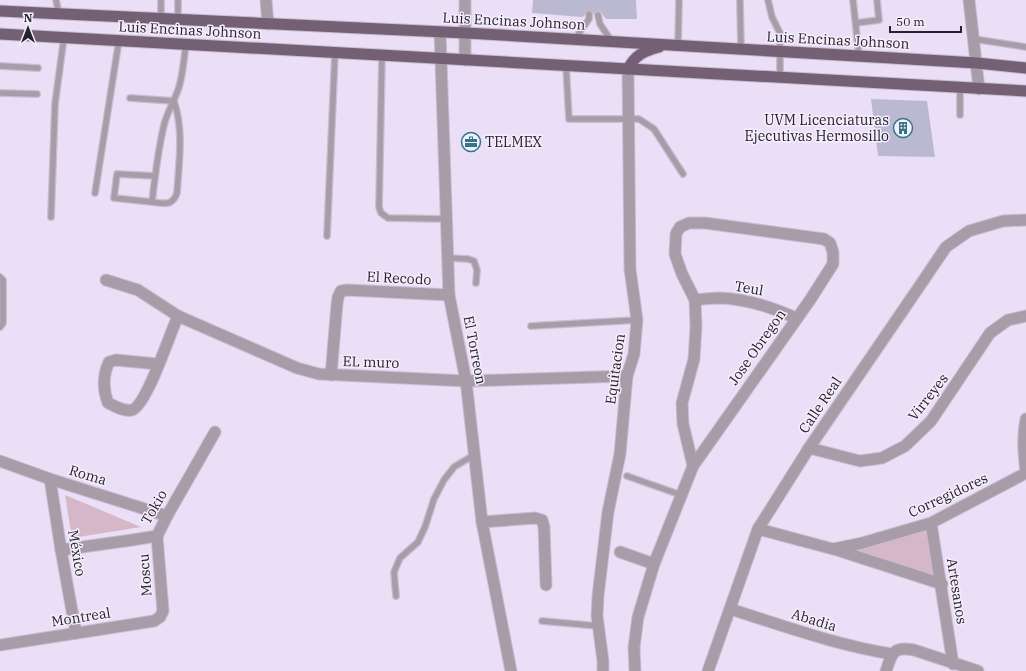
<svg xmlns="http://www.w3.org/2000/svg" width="1026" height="671" viewBox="0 0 1026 671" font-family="'IBM Plex Serif',serif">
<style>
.green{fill:#d6b7c8}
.building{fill:#bbb9d2}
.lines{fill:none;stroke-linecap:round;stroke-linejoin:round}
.service-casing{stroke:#c8bdd2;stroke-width:8}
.minor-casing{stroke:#c8bdd2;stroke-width:13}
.primary-casing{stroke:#c8bdd2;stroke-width:13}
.service{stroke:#a79ca7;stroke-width:5.5}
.minor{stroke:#a79ca7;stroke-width:11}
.primary{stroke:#746074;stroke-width:11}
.labels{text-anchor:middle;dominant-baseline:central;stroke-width:3;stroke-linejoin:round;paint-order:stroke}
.street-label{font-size:14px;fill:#26212a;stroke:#f5eefd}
.poi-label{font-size:14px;fill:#26212a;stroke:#f5eefd;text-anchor:end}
</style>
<rect width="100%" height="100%" fill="#ebdff7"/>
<g class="green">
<polygon points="65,495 141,527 72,538"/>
<polygon points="930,530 937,579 850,551"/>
</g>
<g class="building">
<polygon points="533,0 636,0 637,19 606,19 600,11 595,12 593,15 592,12 589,10 586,12 585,15 582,17 532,13"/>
<polygon points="871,99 927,101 935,157 878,156"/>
</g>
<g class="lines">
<g class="service-casing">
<g id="service">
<polyline points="56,0 59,14"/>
<polyline points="161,0 161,19"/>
<polyline points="740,0 741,49"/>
<polyline points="768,0 772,17 780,33 780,78"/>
<polyline points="853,0 859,56"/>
<polyline points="598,15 600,24 612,42"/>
<polyline points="178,19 178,0"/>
<polyline points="856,23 879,20 877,0"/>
<polyline points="575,39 589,19 589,14"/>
<polyline points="974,39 1026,47"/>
<polyline points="678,45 679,0"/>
<polyline points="382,56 379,207 381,213 388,218 446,219"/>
<polyline points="0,66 38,68"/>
<polyline points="566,66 569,119 639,119 654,129 683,174"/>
<polyline points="0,93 37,94"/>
<path d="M130,98l44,3c10,30 5,60 3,92 -5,14 -13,10 -25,9"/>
<polyline points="960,115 960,88"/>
<path d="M155,176l-38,-2 -3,24 38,4c3,-26 6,-52 12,-77 3,-13 11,-25 15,-38 4,-13 5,-29 7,-43"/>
<polyline points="95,193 119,40"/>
<polyline points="51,217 55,104 64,37"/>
<polyline points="327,236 335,53"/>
<polyline points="448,258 468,259 474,261 477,270 476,283"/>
<polyline points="0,277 3,280 3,323 0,327"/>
<polyline points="531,326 637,320"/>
<polyline points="627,476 681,495"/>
<polyline points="396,596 394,572 400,558 418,542 425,527 434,499 444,480 454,467 474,455"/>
<polyline points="542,621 598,626"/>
</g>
</g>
<g class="minor-casing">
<g id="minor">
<polyline points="266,0 268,24"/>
<polyline points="465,0 465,60"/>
<polyline points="969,0 979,89"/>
<polyline points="440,32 449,295 466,381 482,522 511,671"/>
<polyline points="106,280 138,290 178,316"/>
<path d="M695,300c8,-1 17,-2 25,-2 26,1 52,9 76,20"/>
<path d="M158,364l-42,-4 -7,2c-6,13 -6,28 -1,41 7,3 16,9 24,7 15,-5 38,-77 46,-94l119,52 22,6 147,7 161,-5"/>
<polyline points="331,375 337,304 338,297 341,291 347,290 449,295"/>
<path d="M1026,419c-4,18 -2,36 0,54"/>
<polyline points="809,448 860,461 882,458 905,446 931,421 990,333 1008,320 1026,316"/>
<polyline points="0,461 50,479 167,516"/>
<polyline points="50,479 61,550 76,633"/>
<polyline points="482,522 535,518 542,520 544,527 546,585"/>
<polyline points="931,523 953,664"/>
<polyline points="758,529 833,549 862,543 931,523 1026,473"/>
<polyline points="834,549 942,584"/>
<polyline points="61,550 132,540 157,536 167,516 215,432"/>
<polyline points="620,552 654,564"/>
<path d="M730,609c54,17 106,36 162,45"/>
<polyline points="0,645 154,621 160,617 163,611 157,536"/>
<polyline points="603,671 603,661 597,616 598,596 608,512 620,454 627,376 634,354 637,320 630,269 628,69"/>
<polyline points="635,671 634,647 638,617 654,564 693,466 683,424 682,403 694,359 696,327 695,300 682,274 675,254 676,234 680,227 689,223 705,223 824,239 830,243 833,252 833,264 810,300 693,466"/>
<polyline points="708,671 758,529 809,448 923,281 946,247 969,231 1003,221 1026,220"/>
<path d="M886,671c6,-18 7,-25 28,-21l64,21"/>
</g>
</g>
<g class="primary-casing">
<g id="primary">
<polyline points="0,11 466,33 977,63 1026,68"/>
<polyline points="0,34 1026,91"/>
<path d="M628,69c7,-14 16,-18 31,-22"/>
</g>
</g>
<use href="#service" class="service"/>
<use href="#minor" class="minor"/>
<use href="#primary" class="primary"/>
</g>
<defs>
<g id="building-ring" transform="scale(1)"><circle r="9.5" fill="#f5eefd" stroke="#317685" stroke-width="1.5"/><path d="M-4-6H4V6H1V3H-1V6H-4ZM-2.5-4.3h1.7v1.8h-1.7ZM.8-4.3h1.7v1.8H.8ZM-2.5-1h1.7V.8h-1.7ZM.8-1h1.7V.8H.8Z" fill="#317685"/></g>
<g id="office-ring" transform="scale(1)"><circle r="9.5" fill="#f5eefd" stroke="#317685" stroke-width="1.5"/><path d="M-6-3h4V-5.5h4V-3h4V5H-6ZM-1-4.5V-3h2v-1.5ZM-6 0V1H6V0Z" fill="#317685"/></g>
</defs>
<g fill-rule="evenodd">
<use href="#building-ring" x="903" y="128"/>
<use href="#office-ring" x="471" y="142"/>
</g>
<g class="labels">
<g class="street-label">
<text transform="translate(514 21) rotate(3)">Luis Encinas Johnson</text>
<text transform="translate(190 30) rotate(3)">Luis Encinas Johnson</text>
<text transform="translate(838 40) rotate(3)">Luis Encinas Johnson</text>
<text transform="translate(399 278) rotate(3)">El Recodo</text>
<text transform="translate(749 288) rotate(10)">Teul</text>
<text transform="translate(757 347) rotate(-55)">Jose Obregon</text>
<text transform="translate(475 350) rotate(79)">El Torreon</text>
<text transform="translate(371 362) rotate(2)">EL muro</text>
<text transform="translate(615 369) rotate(-82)">Equitacion</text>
<text transform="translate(928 397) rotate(-52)">Virreyes</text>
<text transform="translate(820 405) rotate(-56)">Calle Real</text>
<text transform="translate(88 475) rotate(17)">Roma</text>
<text transform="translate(948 495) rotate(-25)">Corregidores</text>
<text transform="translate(154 507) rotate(-60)">Tokio</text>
<text transform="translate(77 553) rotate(80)">México</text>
<text transform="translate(145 575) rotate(-94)">Moscu</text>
<text transform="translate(957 591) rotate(81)">Artesanos</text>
<text transform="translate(81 617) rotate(-9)">Montreal</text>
<text transform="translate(814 620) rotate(17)">Abadia</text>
</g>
<g class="poi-label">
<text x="889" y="120">UVM Licenciaturas<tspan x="889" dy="16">Ejecutivas Hermosillo</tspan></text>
<text x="485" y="142" text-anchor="start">TELMEX</text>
</g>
</g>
<g transform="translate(28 28)" stroke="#f5eefd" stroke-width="3" paint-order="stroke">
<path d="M0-3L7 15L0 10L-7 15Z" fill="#26212a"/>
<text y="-6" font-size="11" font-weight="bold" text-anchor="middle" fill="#26212a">N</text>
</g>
<path d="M890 26v6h71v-6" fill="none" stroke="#26212a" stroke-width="2"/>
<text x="896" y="26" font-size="12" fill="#26212a" stroke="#f5eefd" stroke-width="3" paint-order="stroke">50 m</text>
</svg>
